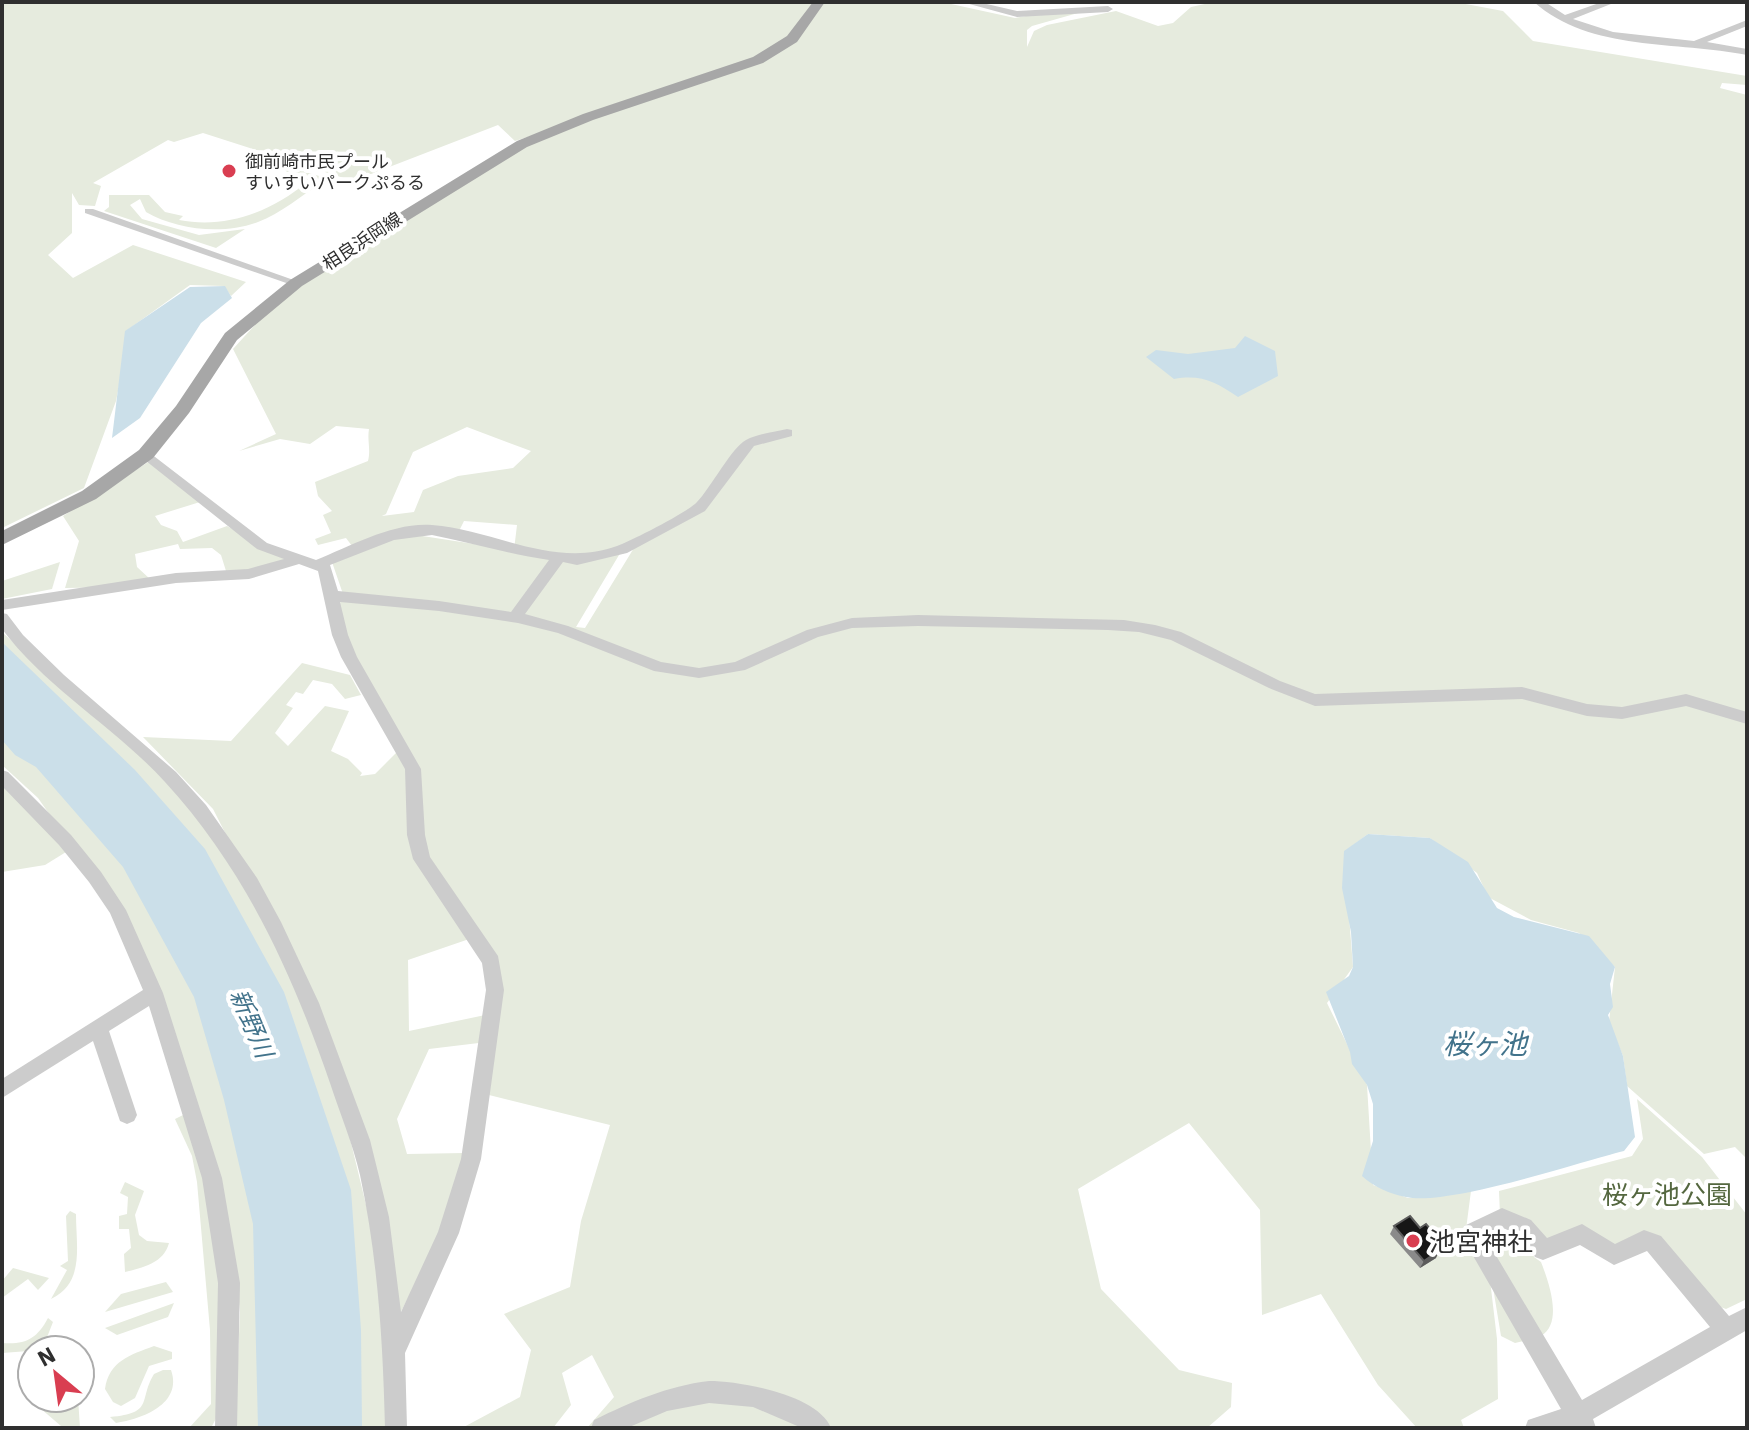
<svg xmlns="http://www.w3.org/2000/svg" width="1749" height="1430" viewBox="0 0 1749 1430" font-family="'IBM Plex Sans','Noto Sans JP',sans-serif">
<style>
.green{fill:#e6ebde;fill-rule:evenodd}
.water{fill:#cbdfe9}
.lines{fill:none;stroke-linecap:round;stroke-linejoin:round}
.minor{fill:#ccc;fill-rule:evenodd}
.major{fill:#a7a7a7;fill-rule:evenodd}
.wall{fill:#8a8a8a}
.shaded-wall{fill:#5c5c5c}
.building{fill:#161616;stroke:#5c5c5c;stroke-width:2}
.poi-dot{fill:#d93e51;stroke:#fff;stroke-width:3}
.labels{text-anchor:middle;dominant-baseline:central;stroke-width:8;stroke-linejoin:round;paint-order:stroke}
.far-poi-label{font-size:18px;fill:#2f2f2f;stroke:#fff;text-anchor:start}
.far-street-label{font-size:18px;fill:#2f2f2f;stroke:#fff}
.water-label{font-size:24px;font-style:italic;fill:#42738b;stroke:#fff}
.near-park-label{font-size:26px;fill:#54673f;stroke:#fff}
.near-poi-label{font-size:26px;fill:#2f2f2f;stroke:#fff;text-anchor:start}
.near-water-label{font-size:28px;font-style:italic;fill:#42738b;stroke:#fff}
</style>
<rect width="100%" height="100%" fill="#fff"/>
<g class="green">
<path d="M2,2h940l73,16 41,-7 22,2 -46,13 -5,4v17l7,-16 13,-6 69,-14 42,15 15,-3 18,-16 23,-5h241l48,9 30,30 214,35v9l-25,-2 -2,5 27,7v1064l-12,-12 -31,7 -77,-68 -4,-30 -14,-34 6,-55 -36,-34 -48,-13 -43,-23 -11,-24 -47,-35 -62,-4 -24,18 9,115 -26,36 40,82 6,100 35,13 63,-7 -6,46 25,43 7,59 1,60 -37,21 3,8h-47l-39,-43 -57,-91 -59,21 -2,-105 -71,-87 -111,66 23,100 78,81 53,13 -1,24 -24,21h-620l27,-31 -22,-42 -30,18 9,32 -18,23h-91l58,-31 11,-47 -27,-36 66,-27 11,-66 29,-96 -121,-30 1,-71 -3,18 -58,7 -32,70 10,35 57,-1 -17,71 -51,97 -25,-141 -40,-120 44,182 15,106 3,80h-158l5,-116 -5,-53 -42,-144 -76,-205 -79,-112 -36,-33v-133l46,43 106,86 88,105 -29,-57 -70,-72 88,4 71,-78 48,12 11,20 -16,4 -13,-15 -19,-4 -10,14 -7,-2 -10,13 7,3 -18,25 13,13 37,-40 24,5 -18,40 17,8 14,14 -2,3 15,-2 27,-27c-24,-43 -59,-90 -65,-140l7,-10 -12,-35 71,-29 111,17 3,-25 -53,-4 -6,12c-37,-9 -71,-1 -106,13l-6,-8 -28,7 -3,-6 16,-6 -8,-18 9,-4 -14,-15 -3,-14 53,-21c3,-12 -1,-20 1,-32l-33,-3 -26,18 -30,-5 -41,12 37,-17 -43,-85 39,-43 146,-99 93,-57 76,-32 -72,23 -17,-16 -145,56 -150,-48 -29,9 -6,-2 -75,43 8,3 -6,20 -16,-1 -7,-12v40l-24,22 25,23 60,-33 113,37 -15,14 -7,-10 -34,-1 -64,46 3,4 -13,66 -32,87 -82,40zM467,427l64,24 -18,17 -55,8 -35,14 -9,22 -32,4 4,-2 27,-62zM637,543l-52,85 -9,-1 46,-77 -13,1zM475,937l16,24 -1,53 -81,17 -1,-71z"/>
<path d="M283,164l39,13 1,5c-21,13 -43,32 -65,40 -35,13 -81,8 -112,-10l-6,-13 -10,6 12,14 57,16 46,-6 -29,19 -112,-37 5,-4v-12h40l16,17 18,4 -4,4c47,9 92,-8 128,-38l-29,-15z"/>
<polygon points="150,461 200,502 155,516 161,525 177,531 183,542 227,526 289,561 246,573 226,571 221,555 212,548 180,549 178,544 135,554 137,567 150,579 125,587 65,588 79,541 63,516"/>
<polygon points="60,562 52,589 2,599 2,581"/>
<polygon points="2,782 66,852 45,865 2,872"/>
<polygon points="1637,1099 1702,1157 1747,1215 1747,1299 1726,1309 1709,1303 1654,1243 1608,1251 1582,1234 1545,1249 1500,1215 1499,1191 1632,1156 1643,1139"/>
<polygon points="187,1113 199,1146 222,1284 224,1403 211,1428 189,1428 211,1404 210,1330 197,1182 192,1156 175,1119"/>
<path d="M125,1182l19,9 -9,24 4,20 8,6 22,2c-5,20 -27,25 -44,29l-1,-18 7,-6 -2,-19h-10v-13l8,-2 1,-17 -8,-4z"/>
<path d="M70,1211l6,3c0,32 9,69 -25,85l16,-29 -7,-4 8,-5 -2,-45z"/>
<path d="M1515,1225l12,10 7,22 7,5c7,18 23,61 0,74 -7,3 -18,5 -26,7l-14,-7 -12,-73 10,-15 -1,-12z"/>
<polygon points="13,1268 49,1278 38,1290 28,1279 2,1298 2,1281"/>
<polygon points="166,1282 173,1292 105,1312 121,1294"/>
<polygon points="174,1303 168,1317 117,1335 105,1328"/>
<path d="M48,1318l5,4 -11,28 -40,3v-10c23,2 35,-4 46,-25z"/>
<path d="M154,1346l18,6v7l-23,7 -14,32 -14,8 -8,-4 -8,-13c4,-28 25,-34 49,-43z"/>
<path d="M163,1370h8c12,34 -29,49 -55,53l-6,-6c45,-4 28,-17 44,-43z"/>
<polygon points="34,1398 78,1398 80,1428 61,1426 33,1402"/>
</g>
<g class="water">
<polygon points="225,286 232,298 201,323 140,418 112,438 125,331 190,287"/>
<path d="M1245,336l30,15 3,25 -40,21c-22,-15 -37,-23 -64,-18l-28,-22 10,-7 32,4 47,-6z"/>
<polygon points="2,642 135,770 205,849 284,992 351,1190 361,1330 362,1428 258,1428 253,1224 224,1100 194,997 123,867 36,767 15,755 2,740"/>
<path d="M1368,834l62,4 38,24 29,46 17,9 75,19 26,31 -5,17 3,23 -5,8 15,41 12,81 -11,14c-48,12 -176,55 -218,46 -16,-3 -32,-10 -44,-21l11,-35v-37l-6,-19 -15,-21 -2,-12 -24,-60 23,-16 4,-9 -2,-35 -9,-44 2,-37z"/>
</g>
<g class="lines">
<g class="minor">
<polygon points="962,2 978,2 1017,11 1108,6 1113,9 1108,12 1017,17"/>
<path d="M1534,2h11l20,13 37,-13h14l-43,17 40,13 81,9 53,-21v6l-40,16 40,7v6c-69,-14 -157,-3 -213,-53z"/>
<polygon points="85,209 93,209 302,283 300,285 292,285 85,213"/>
<path d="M787,429l5,1v6l-38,10 -49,65 -78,42 -50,12 -14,-3 -38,52 43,12 93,36 38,6 36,-6 72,-32 45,-12 66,-3 206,5 31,5 26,7 99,49 35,13 207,-7 65,17 35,3 64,-13 61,18v12l-61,-18 -64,13 -35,-3 -65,-17 -207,7 -46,-18 -98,-48 -32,-8 -31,-2 -190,-4 -66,2 -34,9 -73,33 -46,8 -45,-7 -96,-38 -40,-10 -79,-12 -99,-9 8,33 9,22 64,112 4,66 5,22 68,99 6,34 -23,169 -22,74 -54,120 2,75h-22c-2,-85 -7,-169 -25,-253 -7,-31 -20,-61 -30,-92 -38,-110 -85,-214 -165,-301 -50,-55 -118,-93 -163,-153v-16l5,1 16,21 41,40 112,97 30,33 51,73 24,44 38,81 51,137 19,77 12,95 37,-80 23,-73 25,-169 -4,-27 -69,-104 -6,-24 -2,-66 -64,-112 -9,-22 -14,-64 -19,-7 -50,15 -73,4 -174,27v-10l174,-27 72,-4 36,-10 -27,-10 -116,-92 -2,-3 7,-4 121,93 49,17c35,-14 77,-38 116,-35 63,5 122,44 185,21 14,-5 71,-34 80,-44 13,-13 35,-55 49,-62 11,-6 29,-8 41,-11zM432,535c40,8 77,19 117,25l-38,52 -72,-11 -101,-10 -8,-26 64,-25z"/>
<polygon points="2,770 8,772 71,835 101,872 126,910 163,993 222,1178 240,1283 237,1428 215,1428 218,1283 202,1178 149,1006 109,1031 137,1115 134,1121 127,1124 120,1121 93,1041 2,1098 2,1079 143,990 110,913 89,882 59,845 2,786"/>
<path d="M1502,1208l29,12 16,18 35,-14 33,20 29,-14 17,6 68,80 18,-9v23l-154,89 3,9h-71l3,-8 33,-11 -101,-176 4,-7zM1503,1228l14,6 18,23 8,3 37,-15 34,20 33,-14 63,76 -128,73 -97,-163z"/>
<path d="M709,1381c32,0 109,14 122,47h-29l-49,-21 -44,-4 -42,8 -40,17h-36l3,-8c37,-18 73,-34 115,-39z"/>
</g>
<polygon class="major" points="813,2 825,2 797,42 763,63 593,120 527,147 302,286 237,340 189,413 153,458 96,499 2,545 2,531 82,491 139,450 176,406 225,333 290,280 517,141 583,114 753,57 787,36"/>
</g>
<polygon class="wall" points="1394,1226 1420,1228 1439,1239 1435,1245 1436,1258 1420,1268 1390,1234"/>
<polygon class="shaded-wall" points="1440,1250 1436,1258 1420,1268 1424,1261"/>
<polygon class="building" points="1410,1216 1420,1228 1426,1224 1439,1239 1433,1243 1440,1250 1424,1261 1394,1226"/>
<g class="poi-dot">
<circle cx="229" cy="171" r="8"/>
<circle cx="1413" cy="1241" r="8"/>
</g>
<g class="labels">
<g class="far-poi-label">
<text x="245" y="161">御前崎市民プール<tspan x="245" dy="21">すいすいパークぷるる</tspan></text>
</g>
<g class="far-street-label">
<text transform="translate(362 241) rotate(-33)">相良浜岡線</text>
</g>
<g class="water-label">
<text transform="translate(252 1023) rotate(67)">新野川</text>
</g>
<g class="near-park-label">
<text x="1667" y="1194">桜ヶ池公園</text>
</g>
<g class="near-poi-label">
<text x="1429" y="1241">池宮神社</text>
</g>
<g class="near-water-label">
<text x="1485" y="1043">桜ヶ池</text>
</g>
</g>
<rect width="1749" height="1430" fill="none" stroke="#2f2f2f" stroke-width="8"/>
<g transform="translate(56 1374) rotate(331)"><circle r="38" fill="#ffffff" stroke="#acacac" stroke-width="2"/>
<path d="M0-6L14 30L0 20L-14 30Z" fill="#d93e51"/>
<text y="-12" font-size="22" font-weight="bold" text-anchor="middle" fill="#2f2f2f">N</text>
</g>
</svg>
